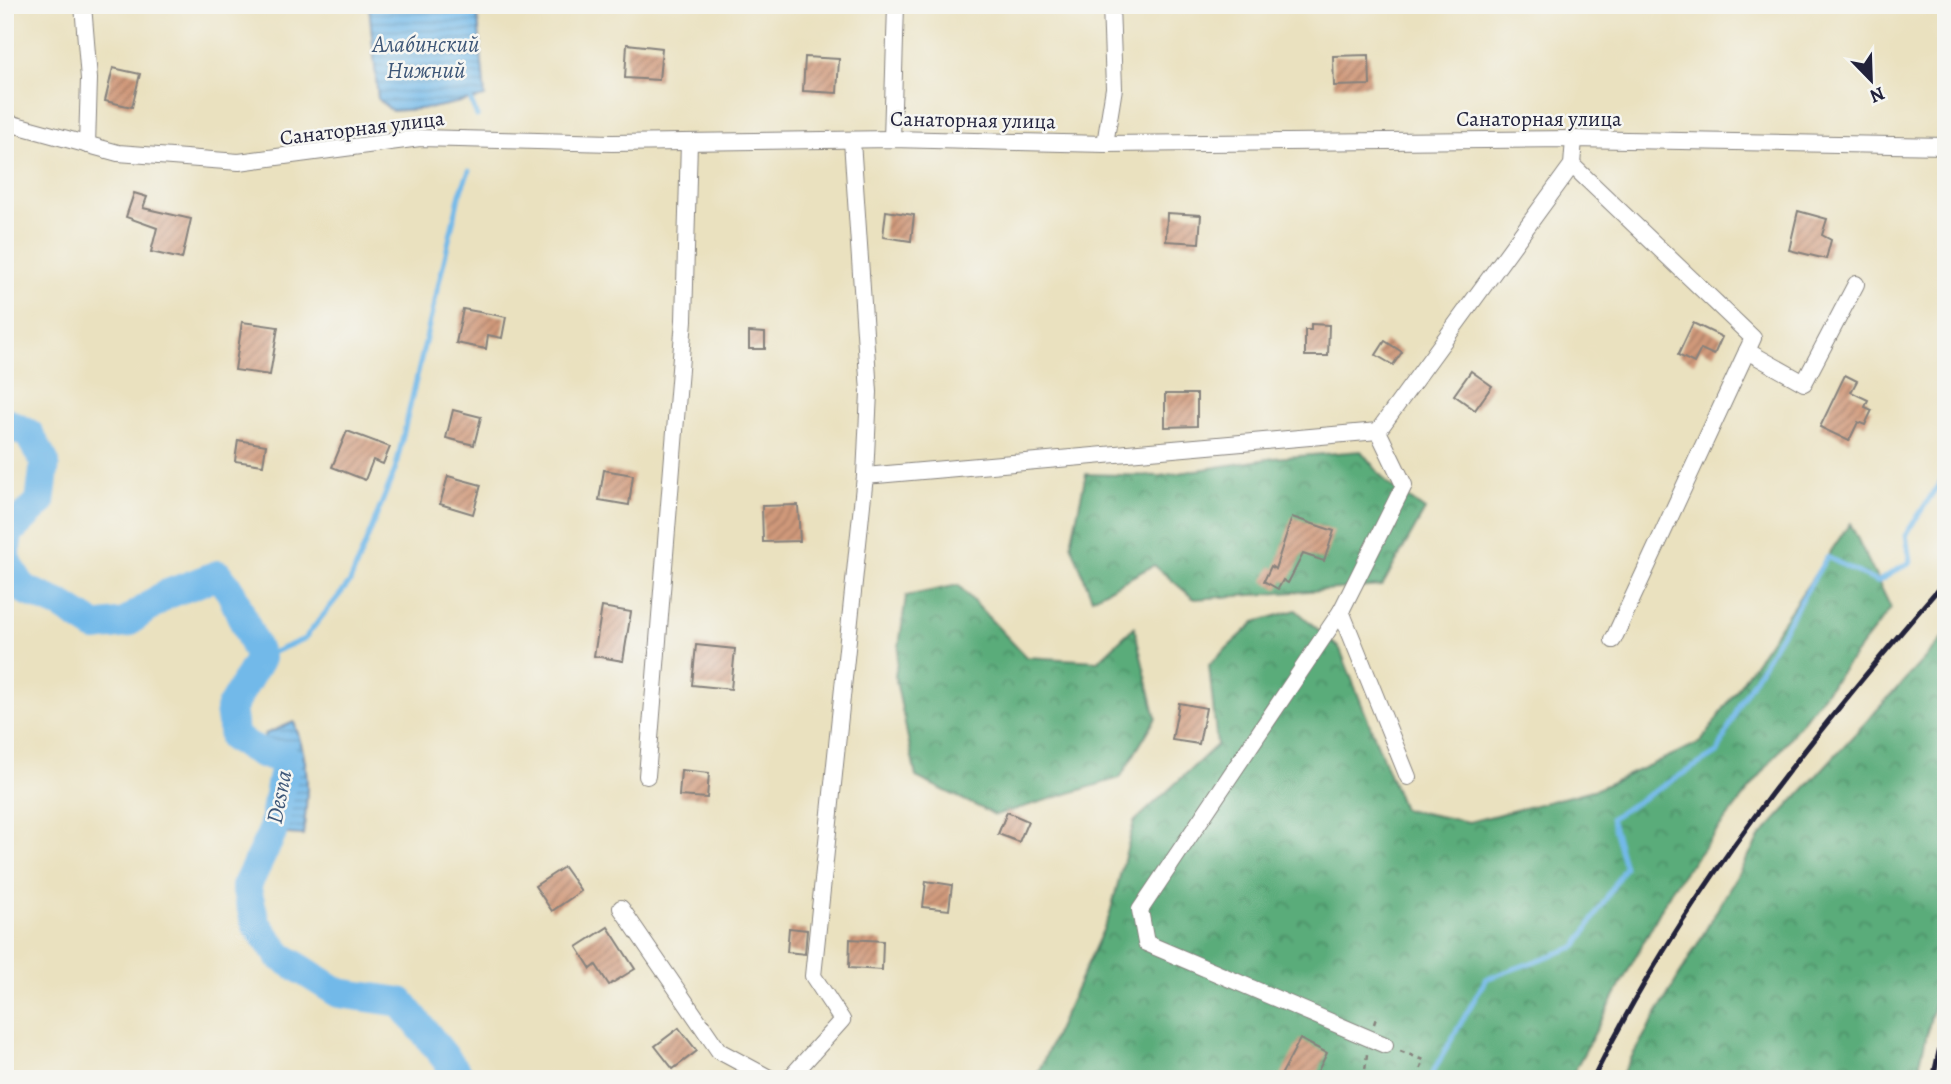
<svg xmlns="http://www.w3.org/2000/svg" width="1951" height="1084" viewBox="0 0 1951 1084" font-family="Alegreya,serif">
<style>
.forest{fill:url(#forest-crowns);stroke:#3e675a;stroke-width:2}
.water{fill:url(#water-rules);stroke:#4a6e92;stroke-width:2}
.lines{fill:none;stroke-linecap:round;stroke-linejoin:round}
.stream{stroke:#72b9e9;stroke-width:5}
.river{stroke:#72b9e9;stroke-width:30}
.building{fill:url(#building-hatch)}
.minor-casing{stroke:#86827d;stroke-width:18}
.path{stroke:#86827d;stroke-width:2.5;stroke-dasharray:5 5;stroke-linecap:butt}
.minor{stroke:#fff;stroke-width:16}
.rail{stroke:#22223b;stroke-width:5}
.labels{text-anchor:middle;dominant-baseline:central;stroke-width:5;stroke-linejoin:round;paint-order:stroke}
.street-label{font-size:21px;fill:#22223b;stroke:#f6f6f2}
.water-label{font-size:23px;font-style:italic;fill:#3e5778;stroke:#f6f6f2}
</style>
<defs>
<pattern id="forest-crowns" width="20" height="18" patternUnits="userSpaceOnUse" patternTransform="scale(1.75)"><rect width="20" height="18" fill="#5aac7a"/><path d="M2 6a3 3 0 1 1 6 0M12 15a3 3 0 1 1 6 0" fill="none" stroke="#4a8c65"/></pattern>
<pattern id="water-rules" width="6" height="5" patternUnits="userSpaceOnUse" patternTransform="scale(1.75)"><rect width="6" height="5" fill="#72b9e9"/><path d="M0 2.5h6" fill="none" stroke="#5d96be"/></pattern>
<pattern id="building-hatch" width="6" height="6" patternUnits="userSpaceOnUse" patternTransform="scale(1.75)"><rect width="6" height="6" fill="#d0997a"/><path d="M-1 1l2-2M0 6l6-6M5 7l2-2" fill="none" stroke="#a87c65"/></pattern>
</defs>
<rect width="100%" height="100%" fill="#f6f6f2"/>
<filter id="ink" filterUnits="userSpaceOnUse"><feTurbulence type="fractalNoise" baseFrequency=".0143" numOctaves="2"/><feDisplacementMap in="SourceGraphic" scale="14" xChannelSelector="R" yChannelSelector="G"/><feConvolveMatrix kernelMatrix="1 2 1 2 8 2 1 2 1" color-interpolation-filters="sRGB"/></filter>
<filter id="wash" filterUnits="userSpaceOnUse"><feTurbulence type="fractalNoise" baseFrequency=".00686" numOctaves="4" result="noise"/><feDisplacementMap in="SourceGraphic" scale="28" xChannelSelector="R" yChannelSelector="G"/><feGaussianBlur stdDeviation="1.57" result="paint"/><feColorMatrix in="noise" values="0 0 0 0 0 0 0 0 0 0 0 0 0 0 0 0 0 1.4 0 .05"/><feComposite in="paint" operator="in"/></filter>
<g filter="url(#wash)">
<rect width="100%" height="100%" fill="#eae1bf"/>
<g class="forest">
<polygon points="1361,451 1387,483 1425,510 1382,586 1194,599 1154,565 1092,598 1071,544 1086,474 1160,476 1274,458"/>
<polygon points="1850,523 1891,608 1673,887 1570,1079 1035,1079 1109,917 1134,822 1217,745 1209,665 1255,622 1296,610 1340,649 1403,809 1469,822 1597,789 1701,742"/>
<polygon points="958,585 1026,657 1098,661 1134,627 1156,718 1120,778 1007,812 995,815 916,777 895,676 906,596"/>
<polygon points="1946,635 1946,955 1916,1079 1619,1079 1759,838"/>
</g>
<g class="water">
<polygon points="369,5 469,5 478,17 485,97 432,108 392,111 378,99"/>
<path d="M294,722c16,42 15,69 9,113l-31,-2 14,-74 -25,-6 4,-19z"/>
</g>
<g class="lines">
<g class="stream">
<polyline points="471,101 477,116"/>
<polyline points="260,658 304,639 350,582 395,470 460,193 469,171"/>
<polyline points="1429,1079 1486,979 1577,946 1625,867 1611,818 1718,752 1740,703 1827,557 1877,582 1910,562 1906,534 1946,473"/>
</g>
<g class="river">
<polyline points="5,422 29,434 45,463 40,502 8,533 5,559"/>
<polyline points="5,559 23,589 61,605 95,627 126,623 165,595 218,575 231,592 260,658 230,709 234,738 261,753 286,759 272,833 246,887 256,924 280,956 339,993 401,1002 462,1079"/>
</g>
</g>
<g id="blocks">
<g class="building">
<polygon points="627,44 662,48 659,80 625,78"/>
<polygon points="1369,55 1370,85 1334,86 1333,56"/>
<polygon points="805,57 839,59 837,93 803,91"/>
<polygon points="113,68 140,74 132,107 105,101"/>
<polygon points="134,193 147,197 143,208 191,219 182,259 151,252 157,228 126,217"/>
<polygon points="886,211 914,215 911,241 883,237"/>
<polygon points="1798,211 1827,219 1822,235 1831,240 1826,259 1789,250"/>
<polygon points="1167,213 1201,215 1199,243 1166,241"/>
<polygon points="463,309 506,317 502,338 488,335 486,349 456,343"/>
<polygon points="242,322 278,327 270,375 235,370"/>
<polygon points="1693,323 1722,337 1714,355 1701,349 1694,363 1678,355"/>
<polygon points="1311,324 1329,325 1328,356 1305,356 1305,330 1311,330"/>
<polygon points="749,332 765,333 765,349 749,349"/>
<polygon points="1385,341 1402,352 1393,365 1376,355"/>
<polygon points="1471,371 1492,386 1475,410 1454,395"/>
<polygon points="1845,375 1857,381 1851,392 1868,400 1865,407 1872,410 1865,425 1858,422 1849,441 1820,427"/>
<polygon points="1165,394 1197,394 1197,426 1165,427"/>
<polygon points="453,410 481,417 474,445 446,438"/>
<polygon points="347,431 390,447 383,464 373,460 365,480 332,467"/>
<polygon points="238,440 266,445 263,465 235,461"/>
<polygon points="604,470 633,475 629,505 599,500"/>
<polygon points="448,476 481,485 473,514 440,504"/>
<polygon points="798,505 800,541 763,542 762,506"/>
<polygon points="1292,517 1334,531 1324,561 1303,554 1288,583 1283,580 1278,589 1264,581 1271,566 1275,569"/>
<polygon points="602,607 631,612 623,661 594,656"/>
<polygon points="696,645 735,649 731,689 692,685"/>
<polygon points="1179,703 1206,708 1199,744 1172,740"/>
<polygon points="681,770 709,773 707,798 679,796"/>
<polygon points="1007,812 1028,821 1019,842 998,834"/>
<polygon points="564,867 581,891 552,911 535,886"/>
<polygon points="926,881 952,885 949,910 923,907"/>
<polygon points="608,927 635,969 609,985 596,965 591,969 577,947"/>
<polygon points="789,928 807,930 805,954 787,952"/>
<polygon points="850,939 883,941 882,970 849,968"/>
<polygon points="679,1028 697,1051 673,1069 655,1046"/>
<polygon points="1300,1039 1327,1053 1314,1079 1279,1079"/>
</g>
</g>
</g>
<g filter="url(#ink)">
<use href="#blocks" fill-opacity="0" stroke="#86827d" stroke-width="2"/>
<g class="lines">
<g class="minor-casing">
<g id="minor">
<polyline points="83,5 89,79 87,145"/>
<polyline points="5,122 118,153 239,162 420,138 612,143 892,139 1105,144 1574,139 1946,146"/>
<polyline points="892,139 896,5"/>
<polyline points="1105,144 1114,88 1111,5"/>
<polyline points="1572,165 1753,338 1613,640"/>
<polyline points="1747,351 1804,383 1856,284"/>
<polyline points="1378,431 1404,485 1341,611 1408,777"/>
<polyline points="865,476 1378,431 1572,165 1574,139"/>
<polyline points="1341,611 1140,910 1146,943 1385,1045"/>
<polyline points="647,776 684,320 689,142"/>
<polyline points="621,908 719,1051 771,1079"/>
<polyline points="789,1079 842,1020 813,976 865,476 869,392 852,141"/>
</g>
</g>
<g class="path">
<polyline points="1374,1024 1377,1015"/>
<polyline points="1400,1051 1424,1060 1417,1079"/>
<polyline points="1364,1079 1367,1054"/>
</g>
<use href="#minor" class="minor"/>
<g class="rail">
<path d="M1593,1079c89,-183 221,-346 353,-499"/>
<polyline points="1933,1079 1946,1019"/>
</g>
</g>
</g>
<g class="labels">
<g class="street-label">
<text x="1539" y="119">Санаторная улица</text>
<text transform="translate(973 120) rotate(1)">Санаторная улица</text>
<text transform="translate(362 128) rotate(-7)">Санаторная улица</text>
</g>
<g class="water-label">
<text x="426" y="44">Алабинский<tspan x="426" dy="26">Нижний</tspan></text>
<text transform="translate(279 797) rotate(-79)">Desna</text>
</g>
</g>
<rect width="1951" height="1084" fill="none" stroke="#f6f6f2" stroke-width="28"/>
<g transform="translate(1871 80) rotate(157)" stroke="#f6f6f2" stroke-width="5" paint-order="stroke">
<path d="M0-5L12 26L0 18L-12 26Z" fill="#22223b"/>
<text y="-10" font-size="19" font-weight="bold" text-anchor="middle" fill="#22223b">N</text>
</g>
</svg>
